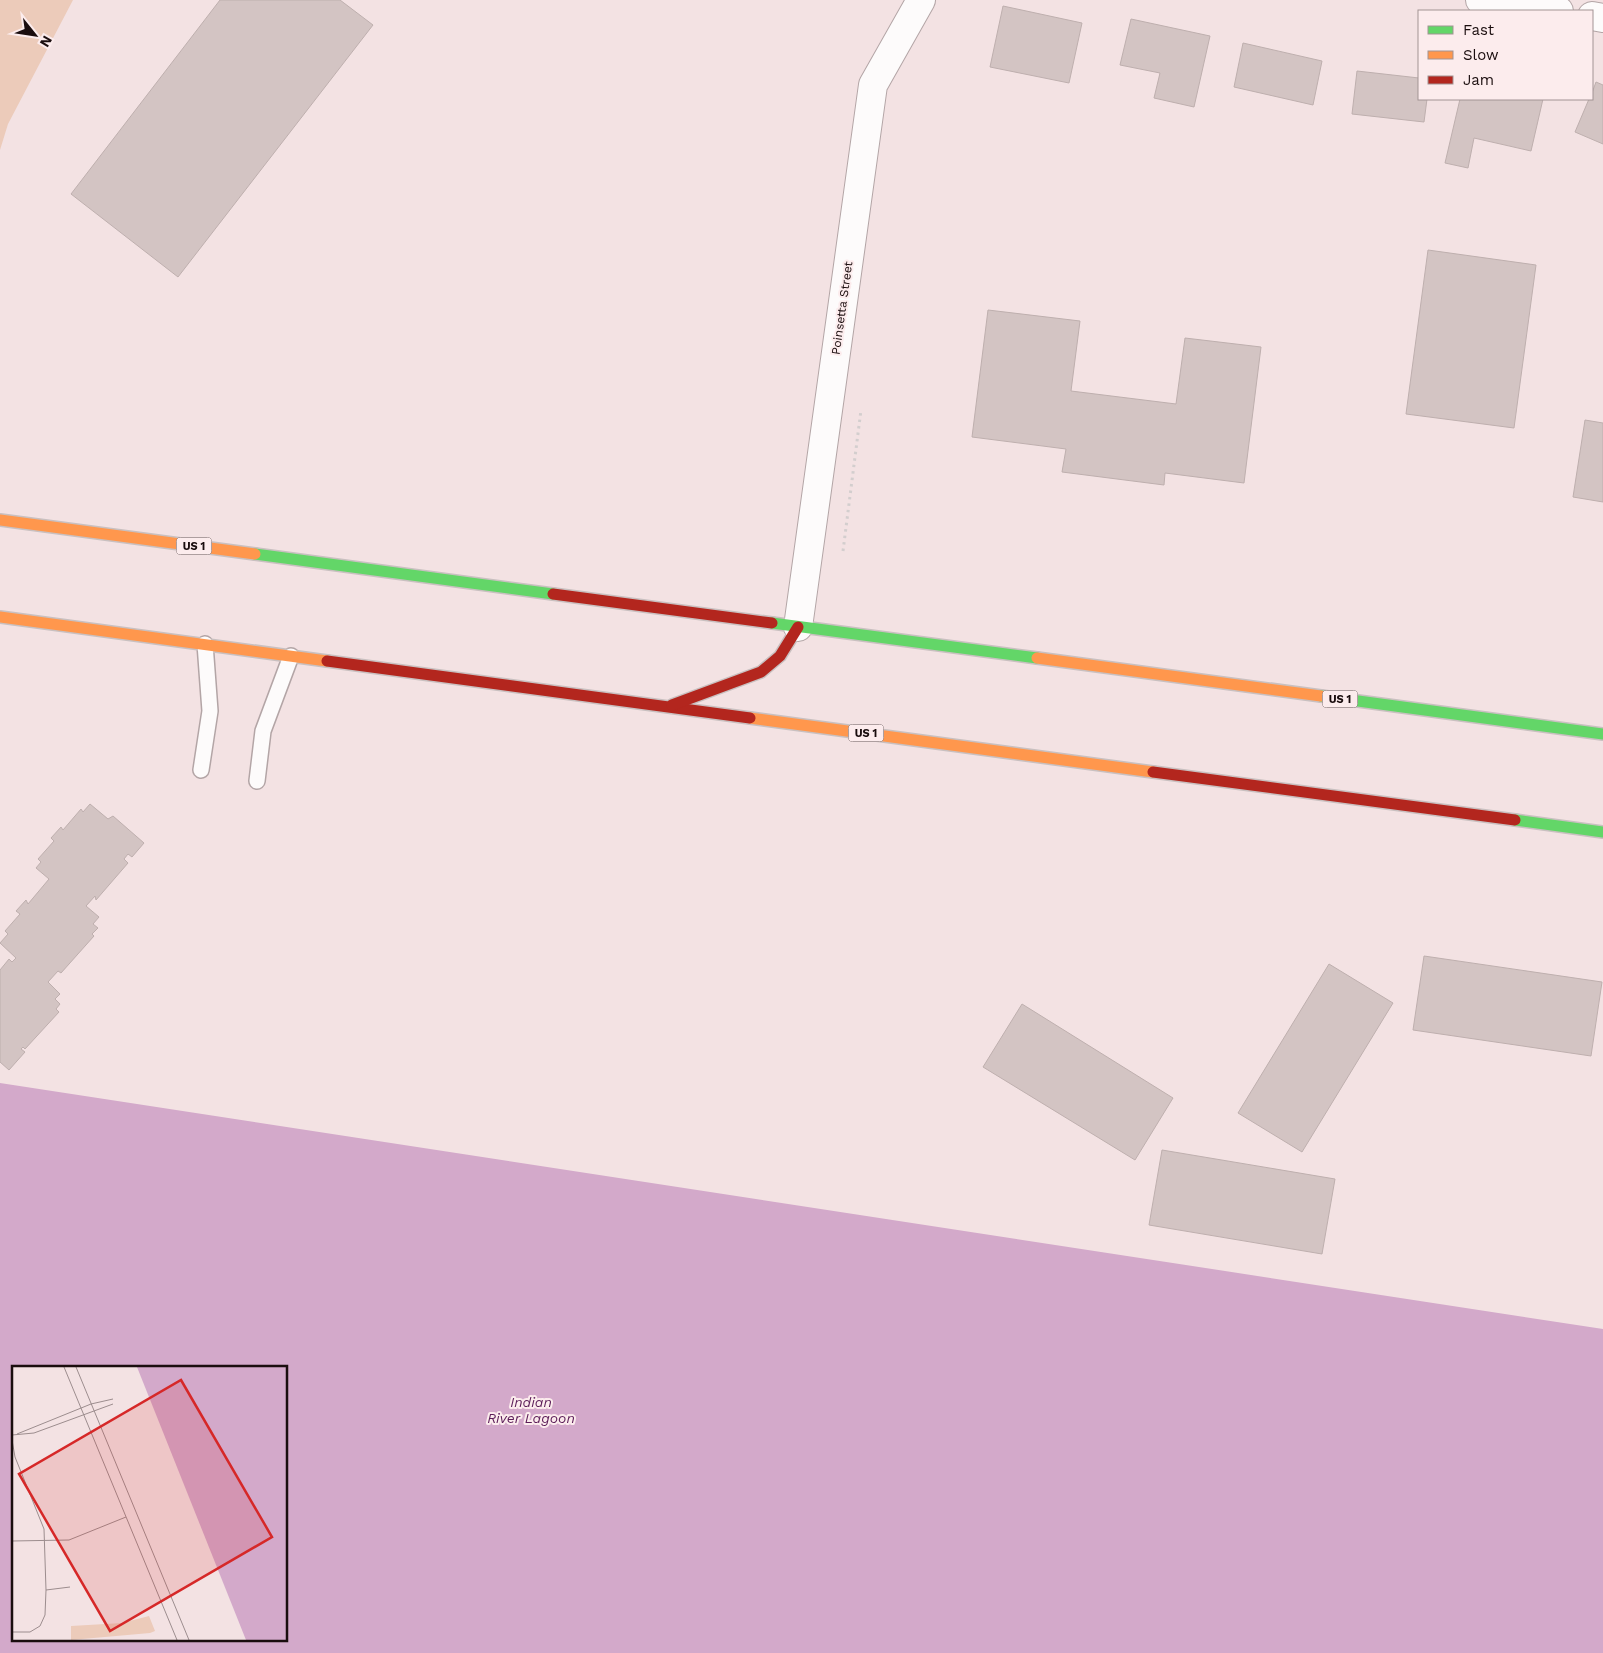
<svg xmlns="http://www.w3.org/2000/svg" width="1603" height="1653" viewBox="0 0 1603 1653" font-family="'Work Sans',sans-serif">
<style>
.green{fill:#eccbba}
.water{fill:#d3a9ca;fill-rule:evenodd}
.building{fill:#d3c4c3;stroke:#beafae}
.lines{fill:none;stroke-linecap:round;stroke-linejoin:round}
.lane-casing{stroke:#b3a5a6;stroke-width:18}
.street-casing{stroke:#b3a5a6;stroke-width:30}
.fast-casing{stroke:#c9c0c0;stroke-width:14}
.slow-casing{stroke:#c9c0c0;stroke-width:14}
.jam-casing{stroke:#c9c0c0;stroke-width:14}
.path{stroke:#d3cece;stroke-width:3;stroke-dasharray:2.5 4;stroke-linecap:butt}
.lane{stroke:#fdfbfb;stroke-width:15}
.street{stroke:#fdfbfb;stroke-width:28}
.fast{stroke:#63d668;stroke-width:11}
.slow{stroke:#ff974d;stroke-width:11}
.jam{stroke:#b3261e;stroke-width:11}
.labels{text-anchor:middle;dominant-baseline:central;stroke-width:4;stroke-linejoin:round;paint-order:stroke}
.shield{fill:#fceced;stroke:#5e5051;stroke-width:1}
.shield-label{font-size:11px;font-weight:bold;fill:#1a0d0e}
.street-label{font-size:12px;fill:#1a0d0e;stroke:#fceced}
.water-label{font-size:14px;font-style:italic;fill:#5b1c58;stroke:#fceced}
.inset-road{fill:none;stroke:#9c8d8e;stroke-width:1}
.view{fill:#d62828;fill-opacity:0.15;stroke:#d62828;stroke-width:2.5}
.inset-edge{fill:none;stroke:#1a0d0e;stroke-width:2.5}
</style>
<rect width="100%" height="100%" fill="#f3e2e3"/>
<polygon class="green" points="0,0 73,0 8,124 0,150"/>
<path class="water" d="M0,1083l1603,246v324h-1603zM14,1367h272v272h-272z"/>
<g class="building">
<polygon points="220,0 340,0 373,25 178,277 71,194"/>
<polygon points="1003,6 1082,23 1069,83 990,67"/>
<polygon points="1131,19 1210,36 1194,107 1154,98 1160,73 1120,65"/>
<polygon points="1243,43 1322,61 1313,105 1234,87"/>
<polygon points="1357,71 1419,78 1419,99 1427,99 1424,122 1352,114"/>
<polygon points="1596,82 1603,85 1603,144 1575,132 1589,99 1592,99 1592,93"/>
<polygon points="1460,99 1543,99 1531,151 1474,138 1468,168 1445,163"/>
<polygon points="1428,250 1536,265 1514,428 1406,414"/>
<polygon points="988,310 1080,321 1071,391 1176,404 1185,338 1261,347 1244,483 1165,473 1164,485 1062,472 1066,449 972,437"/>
<polygon points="1585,420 1603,423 1603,502 1573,497"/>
<polygon points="90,804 108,819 113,816 144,843 132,857 128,854 124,859 128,863 96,900 95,896 86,906 99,917 93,924 98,928 92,934 94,936 61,973 58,971 48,982 60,994 55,999 60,1004 56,1009 59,1012 25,1049 23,1047 21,1049 25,1052 9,1070 0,1062 0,970 9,959 12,962 16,958 0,943 8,934 5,931 20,914 16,911 26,900 28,904 49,879 36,868 41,862 38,859 54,841 51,838 61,827 63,830 81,809 83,812"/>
<polygon points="1424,956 1602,982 1591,1056 1413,1030"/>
<polygon points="1329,964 1393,1003 1302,1152 1238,1113"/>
<polygon points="1022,1004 1173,1098 1135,1160 983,1067"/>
<polygon points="1162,1150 1335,1179 1322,1254 1149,1225"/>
</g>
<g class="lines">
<g class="lane-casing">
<g id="lane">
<polyline points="201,770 210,711 205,644"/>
<polyline points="257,781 263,731 291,656"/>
</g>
</g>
<g class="street-casing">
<g id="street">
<polyline points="1480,0 1559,11"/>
<polyline points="1592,16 1603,18"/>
<polyline points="798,627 873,85 921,0"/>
</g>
</g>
<g class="fast-casing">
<g id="fast">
<polyline points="255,554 553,594"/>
<polyline points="772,623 1037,658"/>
<polyline points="1321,696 1603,734"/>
<polyline points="1515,820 1603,832"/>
</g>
</g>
<g class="slow-casing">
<g id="slow">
<polyline points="0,520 255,554"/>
<polyline points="0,617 327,661"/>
<polyline points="1037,658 1321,696"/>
<polyline points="750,718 1153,772"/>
</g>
</g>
<g class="jam-casing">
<g id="jam">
<polyline points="553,594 772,623"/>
<polyline points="327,661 750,718"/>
<polyline points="672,705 761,672 780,656 798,627"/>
<polyline points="1153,772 1515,820"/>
</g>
</g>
<polyline class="path" points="843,551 861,410"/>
<use href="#lane" class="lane"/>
<use href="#street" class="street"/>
<use href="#fast" class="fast"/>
<use href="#slow" class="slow"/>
<use href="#jam" class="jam"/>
</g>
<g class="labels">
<g class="shield">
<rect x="176.5" y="537.5" width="35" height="17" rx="4"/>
<rect x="1322.5" y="690.5" width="35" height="17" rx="4"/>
<rect x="848.5" y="724.5" width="35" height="17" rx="4"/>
</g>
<g class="shield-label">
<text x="194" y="546">US 1</text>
<text x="1340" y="699">US 1</text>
<text x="866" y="733">US 1</text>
</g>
<g class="street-label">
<text transform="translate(842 308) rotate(-82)">Poinsetta Street</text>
</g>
<g class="water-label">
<text x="531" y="1402">Indian<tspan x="531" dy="16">River Lagoon</tspan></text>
</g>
</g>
<g transform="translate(12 1366)">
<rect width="275" height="275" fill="#f3e2e3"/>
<path d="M137,250l6,15 -5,2 -79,7v-14l51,-3z" fill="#eccbba"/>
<path d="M125,1h150v273h-41z" fill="#d3a9ca"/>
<path class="inset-road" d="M52,1l113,273M64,1l113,273M5,68l74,-30 22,-5M0,69l22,-2 79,-29M0,74l3,17 29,72 2,61 -1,25 -5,11 -10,6h-18M0,175l57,-1 57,-23M34,224l24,-3"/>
<path class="view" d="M169,14l91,157 -162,94 -91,-157z"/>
<rect width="275" height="275" class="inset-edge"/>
</g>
<rect x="1418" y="10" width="175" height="90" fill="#fceced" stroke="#a29394"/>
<rect x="1428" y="26" width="25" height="8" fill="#63d668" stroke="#a29394"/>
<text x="1463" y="35" font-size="15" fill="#1a0d0e">Fast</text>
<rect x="1428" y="51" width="25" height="8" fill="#ff974d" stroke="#a29394"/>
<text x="1463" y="60" font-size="15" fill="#1a0d0e">Slow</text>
<rect x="1428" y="76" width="25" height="8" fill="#b3261e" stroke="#a29394"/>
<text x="1463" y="85" font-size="15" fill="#1a0d0e">Jam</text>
<g transform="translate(35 35) rotate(120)" stroke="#fceced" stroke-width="4" paint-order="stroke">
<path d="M0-4L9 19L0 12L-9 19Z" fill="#1a0d0e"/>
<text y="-8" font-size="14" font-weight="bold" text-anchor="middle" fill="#1a0d0e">N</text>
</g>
</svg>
